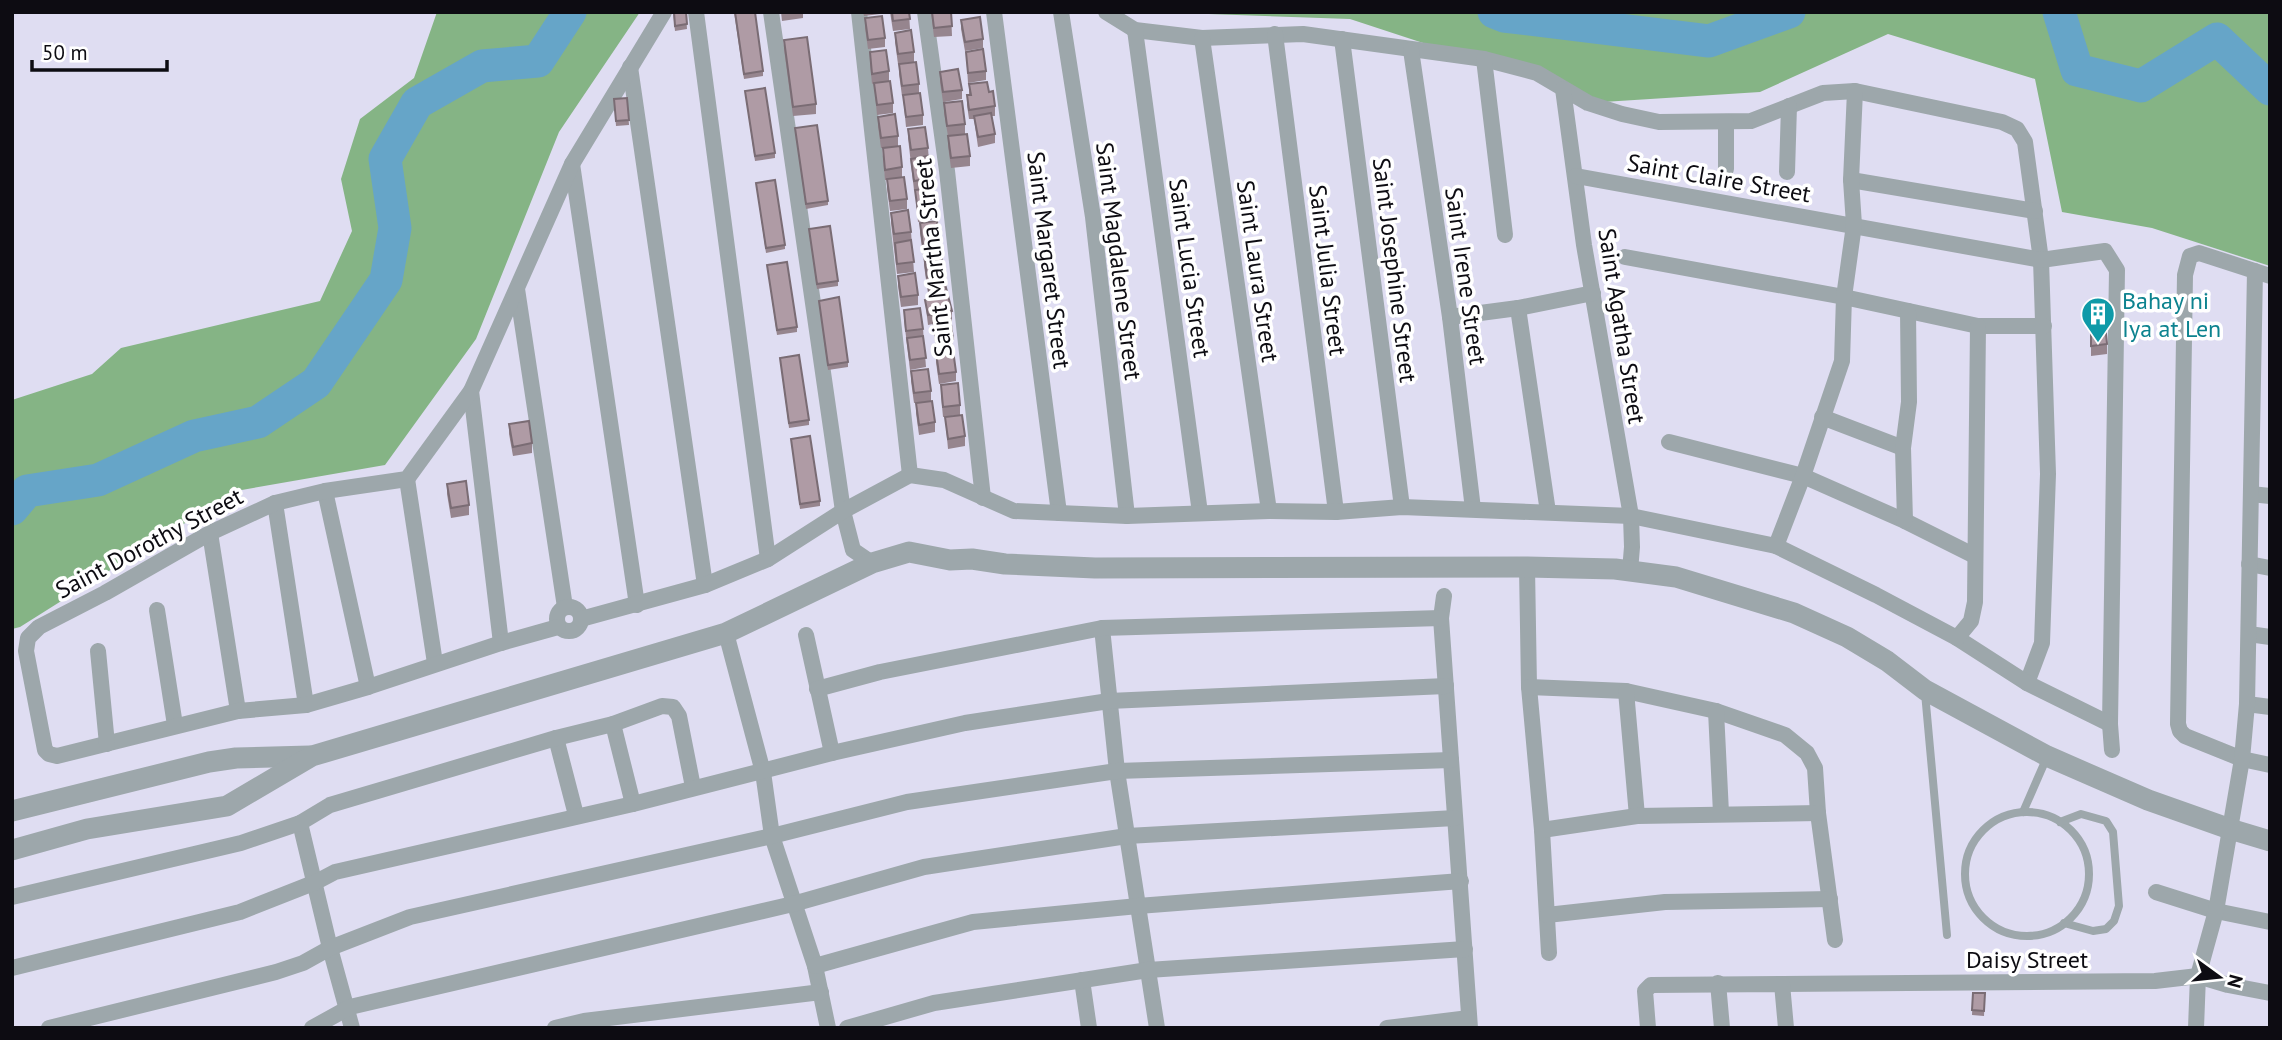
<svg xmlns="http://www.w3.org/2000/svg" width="2282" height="1040" viewBox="0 0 2282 1040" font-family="'PT Sans',sans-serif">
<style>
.forest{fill:#85b485}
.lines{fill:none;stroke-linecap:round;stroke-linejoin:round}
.river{stroke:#66a5c8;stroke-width:33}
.service{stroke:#9da7ab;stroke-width:8}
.minor{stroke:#9da7ab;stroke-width:16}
.tertiary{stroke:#9da7ab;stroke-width:21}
.wall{fill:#96858e}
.building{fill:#af9ba5;stroke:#7a6c74;stroke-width:2}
.labels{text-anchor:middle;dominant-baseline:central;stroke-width:7;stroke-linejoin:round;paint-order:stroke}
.street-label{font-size:24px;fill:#0d0c12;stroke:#fff}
.culture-label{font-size:24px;fill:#0d838f;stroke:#fff;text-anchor:start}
</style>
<rect width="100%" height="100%" fill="#dfddf2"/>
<g class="forest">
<polygon points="437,12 640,12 559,132 476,339 385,465 236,491 20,627 12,629 12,400 92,374 121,348 320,301 352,231 341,179 360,119 414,78"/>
<polygon points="1152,12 2270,12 2270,266 2152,228 2062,212 2035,79 1888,34 1760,92 1603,102 1350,19"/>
</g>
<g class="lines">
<g class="river">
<polyline points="1494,12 1504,16 1709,41 1789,12"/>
<polyline points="2059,12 2077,70 2141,86 2217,39 2270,89"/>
<polyline points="12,509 27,491 98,480 194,436 258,422 316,383 386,280 395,228 385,159 417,103 482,66 538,61 570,12"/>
</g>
<g class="service">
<polyline points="1925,693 1947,935"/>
<polyline points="2023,812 2047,757"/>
<circle cx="2027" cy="874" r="62"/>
<polyline points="2060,822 2081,814 2106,821 2113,832 2119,906 2114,921 2106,929 2093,931 2064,923"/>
</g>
<g class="minor">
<polyline points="696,12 768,559"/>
<polyline points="771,12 843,511 853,550 872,563"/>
<polyline points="859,12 910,475"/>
<polyline points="925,12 947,171 983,498"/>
<polyline points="994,12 1059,513"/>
<polyline points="1061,12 1093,217 1127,516"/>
<polyline points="1106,12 1135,30 1202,38 1303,34 1484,59 1537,73 1588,103 1622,114 1659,122 1751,121 1823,93 1855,91 2002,122 2017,129 2025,142 2041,260 2048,474 2042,643 2027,683"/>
<polyline points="1135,30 1200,513"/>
<polyline points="1275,34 1336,512"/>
<polyline points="1202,38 1269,511"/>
<polyline points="1342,39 1402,507"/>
<polyline points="1411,50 1450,317 1473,509"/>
<polyline points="1484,59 1505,235"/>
<polyline points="630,67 705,585"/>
<polyline points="1563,89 1584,245 1631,516 1632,547 1630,571"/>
<polyline points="572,164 637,605"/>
<polyline points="1726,169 1726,122"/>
<polyline points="1787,172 1789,106"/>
<polyline points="1576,176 2041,260 2105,251 2117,270 2110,724 2112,750"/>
<polyline points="1851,180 2035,211"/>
<polyline points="1625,257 1844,297 1978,326 2044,326"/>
<polyline points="2270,276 2199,253 2190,256 2185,275 2178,724 2180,731 2185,736 2242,759 2270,765"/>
<polyline points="517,289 565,607"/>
<polyline points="1518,308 1548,512"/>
<polyline points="1450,317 1518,308 1593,293"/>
<polyline points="471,391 501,643"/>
<polyline points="1822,417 1903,448"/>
<polyline points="1669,442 1803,476 1905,521 1975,556"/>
<polyline points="407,479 435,663"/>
<polyline points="325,491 368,687"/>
<polyline points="2251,494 2270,496"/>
<polyline points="275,503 306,705"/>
<polyline points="1905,521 1903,448 1909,402 1908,311"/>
<polyline points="210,533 238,711"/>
<polyline points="1776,546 1803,476 1842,361 1844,297 1854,225 1851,180 1855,91"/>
<polyline points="2249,564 2270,568"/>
<polyline points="1527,567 1529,687 1542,830 1549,953"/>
<polyline points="1444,596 1441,618 1470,1028"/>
<circle cx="569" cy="619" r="12"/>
<polyline points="157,610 175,725"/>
<polyline points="581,619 705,585 768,559 843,511 910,475 944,480 1014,511 1059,513 1127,516 1269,511 1336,512 1402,507 1631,516 1776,546 1876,595 1957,638 2027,683 2110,724"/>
<polyline points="558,627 501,643 368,687 306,705 238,711 57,756 49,754 45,750 26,651 28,638 39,627 105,593 210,533 275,503 325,491 407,479 471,391 572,164 664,12"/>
<polyline points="1102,628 1117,771 1157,1028"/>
<polyline points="726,633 763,772 772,836 815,966 828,1028"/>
<polyline points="2249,634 2270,637"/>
<polyline points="806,635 832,753"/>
<polyline points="1957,638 1971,621 1975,602 1978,326"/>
<polyline points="98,651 107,744"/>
<polyline points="1529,687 1626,691 1716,711 1785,735 1807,753 1815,768 1818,813 1835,940"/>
<polyline points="817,689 880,672 1102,628 1441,618"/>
<polyline points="1626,691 1637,816"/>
<polyline points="2247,704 2270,707"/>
<polyline points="1716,711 1721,813"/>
<polyline points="613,724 633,804"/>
<polyline points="556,738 576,815"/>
<polyline points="300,823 330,948 352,1028"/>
<polyline points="1542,830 1637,816 1818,813"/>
<polyline points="2156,892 2216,911 2270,922"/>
<polyline points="12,897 241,843 300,823 330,805 556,738 613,724 662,706 673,707 679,716 693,787"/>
<polyline points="1547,915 1665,902 1830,899"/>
<polyline points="815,966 973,922 1138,906 1461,881"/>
<polyline points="12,968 240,912 316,882 335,872 633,804 832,753 965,723 1109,701 1446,686"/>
<polyline points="1082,980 1089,1028"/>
<polyline points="1718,983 1722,1028"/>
<polyline points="1782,984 2155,981 2198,976 2228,985 2270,993"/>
<polyline points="49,1028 276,972 303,963 330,948 410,917 772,836 907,802 1117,771 1451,760"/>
<polyline points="312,1028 350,1007 793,904 924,867 1127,836 1455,818"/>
<polyline points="555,1028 584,1021 821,992"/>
<polyline points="847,1028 934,1003 1148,970 1465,949"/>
<polyline points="1387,1028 1469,1018"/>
<polyline points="1648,1028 1645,991 1651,985 1782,984 1786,1028"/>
<polyline points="2196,1028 2198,976 2216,911 2242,759 2247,704 2255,271"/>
</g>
<g class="tertiary">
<polyline points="12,811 209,762 236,758 310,756"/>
<polyline points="12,850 87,829 227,806 312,756 726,633 872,563 909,552 950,560 972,559 1005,564 1095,568 1527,567 1615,569 1676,577 1794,613 1847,637 1887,661 1925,690 2047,756 2148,800 2230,829 2270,841"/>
</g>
</g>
<g class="wall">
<polygon points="673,12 686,12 687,29 675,31"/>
<polygon points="734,12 763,71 763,76 744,79"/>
<polygon points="781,12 803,12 803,18 782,21"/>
<polygon points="863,12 880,12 880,14 864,16"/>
<polygon points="890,12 909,12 910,29 893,31"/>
<polygon points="931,12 951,12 952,36 934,37"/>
<polygon points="865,18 885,38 885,47 868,49 865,28"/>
<polygon points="961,20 983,39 983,48 965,51 961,29"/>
<polygon points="895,33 914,52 914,62 898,64 895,42"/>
<polygon points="784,40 816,104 816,114 793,116 784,49"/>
<polygon points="870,52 889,71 889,81 893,103 893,113 877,115 874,83 872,84 870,62"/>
<polygon points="966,52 986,71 986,80 968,83"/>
<polygon points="899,64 919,84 919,93 923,115 923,125 906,127 903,96 902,96 899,74"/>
<polygon points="940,72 962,90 962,99 943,102 940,82"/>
<polygon points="969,84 989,92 995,106 995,116 992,116 995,134 995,143 978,147 974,119 969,119 967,105 967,95 969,95"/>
<polygon points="745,91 775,153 775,158 755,161"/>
<polygon points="627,98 629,125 616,126 614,99"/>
<polygon points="944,103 965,124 965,134 970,156 970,166 951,168 948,146 948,136 944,113"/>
<polygon points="878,117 898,136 898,146 881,148 878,126"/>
<polygon points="795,128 828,201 828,205 806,209"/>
<polygon points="908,129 928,148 931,188 935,209 935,219 918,222 915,190 914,190 908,138"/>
<polygon points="883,148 902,167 902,177 907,199 907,209 890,211 887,189 887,180 885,180 883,158"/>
<polygon points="756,183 785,245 785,249 766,253"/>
<polygon points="891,213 911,232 914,272 897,274 891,223"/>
<polygon points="920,223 939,243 939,253 923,255 920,233"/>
<polygon points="809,229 838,281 838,286 817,289"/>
<polygon points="924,255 944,274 944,284 952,311 952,321 950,321 953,348 936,351 933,324 928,325 925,300 929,299 928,286 927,287 924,265"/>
<polygon points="767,265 797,327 797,332 777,335"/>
<polygon points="898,276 918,295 918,305 901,307 898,286"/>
<polygon points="819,301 848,362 848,367 828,370"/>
<polygon points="904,310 923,329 926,367 910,370 904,320"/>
<polygon points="2091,324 2107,344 2107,354 2091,356"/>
<polygon points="936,352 956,372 956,381 939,384 936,362"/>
<polygon points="780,358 809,420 809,425 789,428"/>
<polygon points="911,371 931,391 931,401 914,403 911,381"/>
<polygon points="941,385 960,405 960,415 943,417 941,395"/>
<polygon points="916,403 935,422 935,432 919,435 916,413"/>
<polygon points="945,417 965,436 965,446 948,449"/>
<polygon points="509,424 532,443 532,453 513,456 509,434"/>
<polygon points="791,439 820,501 820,506 800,509"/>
<polygon points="447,484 469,505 469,515 451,518 447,494"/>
<polygon points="1973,993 1985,993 1984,1016 1972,1015"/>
</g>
<g class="building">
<polygon points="674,12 686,12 687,24 675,26"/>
<polygon points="735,12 755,12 763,71 744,74"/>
<polygon points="892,12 909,12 910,19 893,21"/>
<polygon points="932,12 951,12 952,26 934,28"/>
<polygon points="882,16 885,38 868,40 865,18"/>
<polygon points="980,17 983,39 965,42 961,20"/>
<polygon points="911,30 914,52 898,54 895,33"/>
<polygon points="807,37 816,104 793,107 784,40"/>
<polygon points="983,49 986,71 968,73 966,52"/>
<polygon points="886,50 889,71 872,74 870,52"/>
<polygon points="916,62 919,84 902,86 899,64"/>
<polygon points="958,69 962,90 943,92 940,72"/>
<polygon points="890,81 893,103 877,105 874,83"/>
<polygon points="987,82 989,92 993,91 995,106 969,110 967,95 971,95 969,84"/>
<polygon points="765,88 775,153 755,156 745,91"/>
<polygon points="920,93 923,115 906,117 903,95"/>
<polygon points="627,98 629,120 616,121 614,99"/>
<polygon points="962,101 965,124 947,126 944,103"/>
<polygon points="991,113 995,134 978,137 974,116"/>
<polygon points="895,114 898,136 881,138 878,117"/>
<polygon points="817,125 828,201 806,204 795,128"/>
<polygon points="925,127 928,148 911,150 908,129"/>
<polygon points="967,134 970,156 951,158 948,136"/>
<polygon points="900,146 902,167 885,170 883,148"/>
<polygon points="928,156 931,178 914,181 911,159"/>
<polygon points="904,177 907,199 890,201 887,179"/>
<polygon points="775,180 785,245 766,248 756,183"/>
<polygon points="932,188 935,209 918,212 915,190"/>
<polygon points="908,210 911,232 894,234 891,213"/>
<polygon points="937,221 939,243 923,245 920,223"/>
<polygon points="830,226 838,281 817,284 809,229"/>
<polygon points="911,240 914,262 897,264 895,243"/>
<polygon points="941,253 944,274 927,277 924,255"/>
<polygon points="787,262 797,327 777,330 767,265"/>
<polygon points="915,273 918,295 901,297 898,276"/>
<polygon points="945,284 952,311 928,315 925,300 930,299 928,286"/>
<polygon points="839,297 848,362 828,365 819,301"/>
<polygon points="920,308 923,329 906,331 904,310"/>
<polygon points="950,317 953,339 936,341 933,319"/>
<polygon points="2091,324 2105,324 2107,344 2091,346"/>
<polygon points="923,336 926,358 910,360 907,338"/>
<polygon points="953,350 956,372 939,374 936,352"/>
<polygon points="799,355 809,420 789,423 780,358"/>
<polygon points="928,369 931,391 914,393 911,371"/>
<polygon points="958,383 960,405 943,407 941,385"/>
<polygon points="932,401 935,422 919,425 916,403"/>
<polygon points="962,415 965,436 948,439 945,417"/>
<polygon points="529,421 532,443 513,447 509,424"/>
<polygon points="810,436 820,501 800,504 791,439"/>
<polygon points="466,481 469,505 451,508 447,484"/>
<polygon points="1973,993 1985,993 1984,1011 1972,1010"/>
</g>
<defs>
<g id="building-pin" transform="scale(1.75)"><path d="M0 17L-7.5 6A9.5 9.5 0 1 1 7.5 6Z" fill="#0f9aa8" stroke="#fff"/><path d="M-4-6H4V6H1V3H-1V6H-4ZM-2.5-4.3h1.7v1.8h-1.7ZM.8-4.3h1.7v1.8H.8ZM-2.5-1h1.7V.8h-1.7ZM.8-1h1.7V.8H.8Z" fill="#fff"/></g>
</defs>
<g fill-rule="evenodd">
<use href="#building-pin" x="2098" y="314"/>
</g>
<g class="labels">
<g class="street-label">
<text transform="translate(1719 178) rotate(10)">Saint Claire Street</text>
<text transform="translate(933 258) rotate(-96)">Saint Martha Street</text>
<text transform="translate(1049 260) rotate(83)">Saint Margaret Street</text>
<text transform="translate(1119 261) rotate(83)">Saint Magdalene Street</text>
<text transform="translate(1190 268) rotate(82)">Saint Lucia Street</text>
<text transform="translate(1328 270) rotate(83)">Saint Julia Street</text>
<text transform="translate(1395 270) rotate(83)">Saint Josephine Street</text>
<text transform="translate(1258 271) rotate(82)">Saint Laura Street</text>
<text transform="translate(1466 276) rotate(82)">Saint Irene Street</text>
<text transform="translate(1622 326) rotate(81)">Saint Agatha Street</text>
<text transform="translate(149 543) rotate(-28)">Saint Dorothy Street</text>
<text x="2027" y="959">Daisy Street</text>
</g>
<g class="culture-label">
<text x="2122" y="300">Bahay ni<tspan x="2122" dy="28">Iya at Len</tspan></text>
</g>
</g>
<rect width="2282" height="1040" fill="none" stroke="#0d0c12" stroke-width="28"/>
<g transform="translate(2219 977) rotate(105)" stroke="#ffffff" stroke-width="5" paint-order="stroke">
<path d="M0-5L12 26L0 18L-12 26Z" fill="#0d0c12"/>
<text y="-10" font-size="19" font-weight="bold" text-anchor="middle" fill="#0d0c12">N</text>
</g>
<path d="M32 60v10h135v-10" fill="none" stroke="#0d0c12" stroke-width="3.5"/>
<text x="42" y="60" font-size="21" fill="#0d0c12" stroke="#ffffff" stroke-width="5" paint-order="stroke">50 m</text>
</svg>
